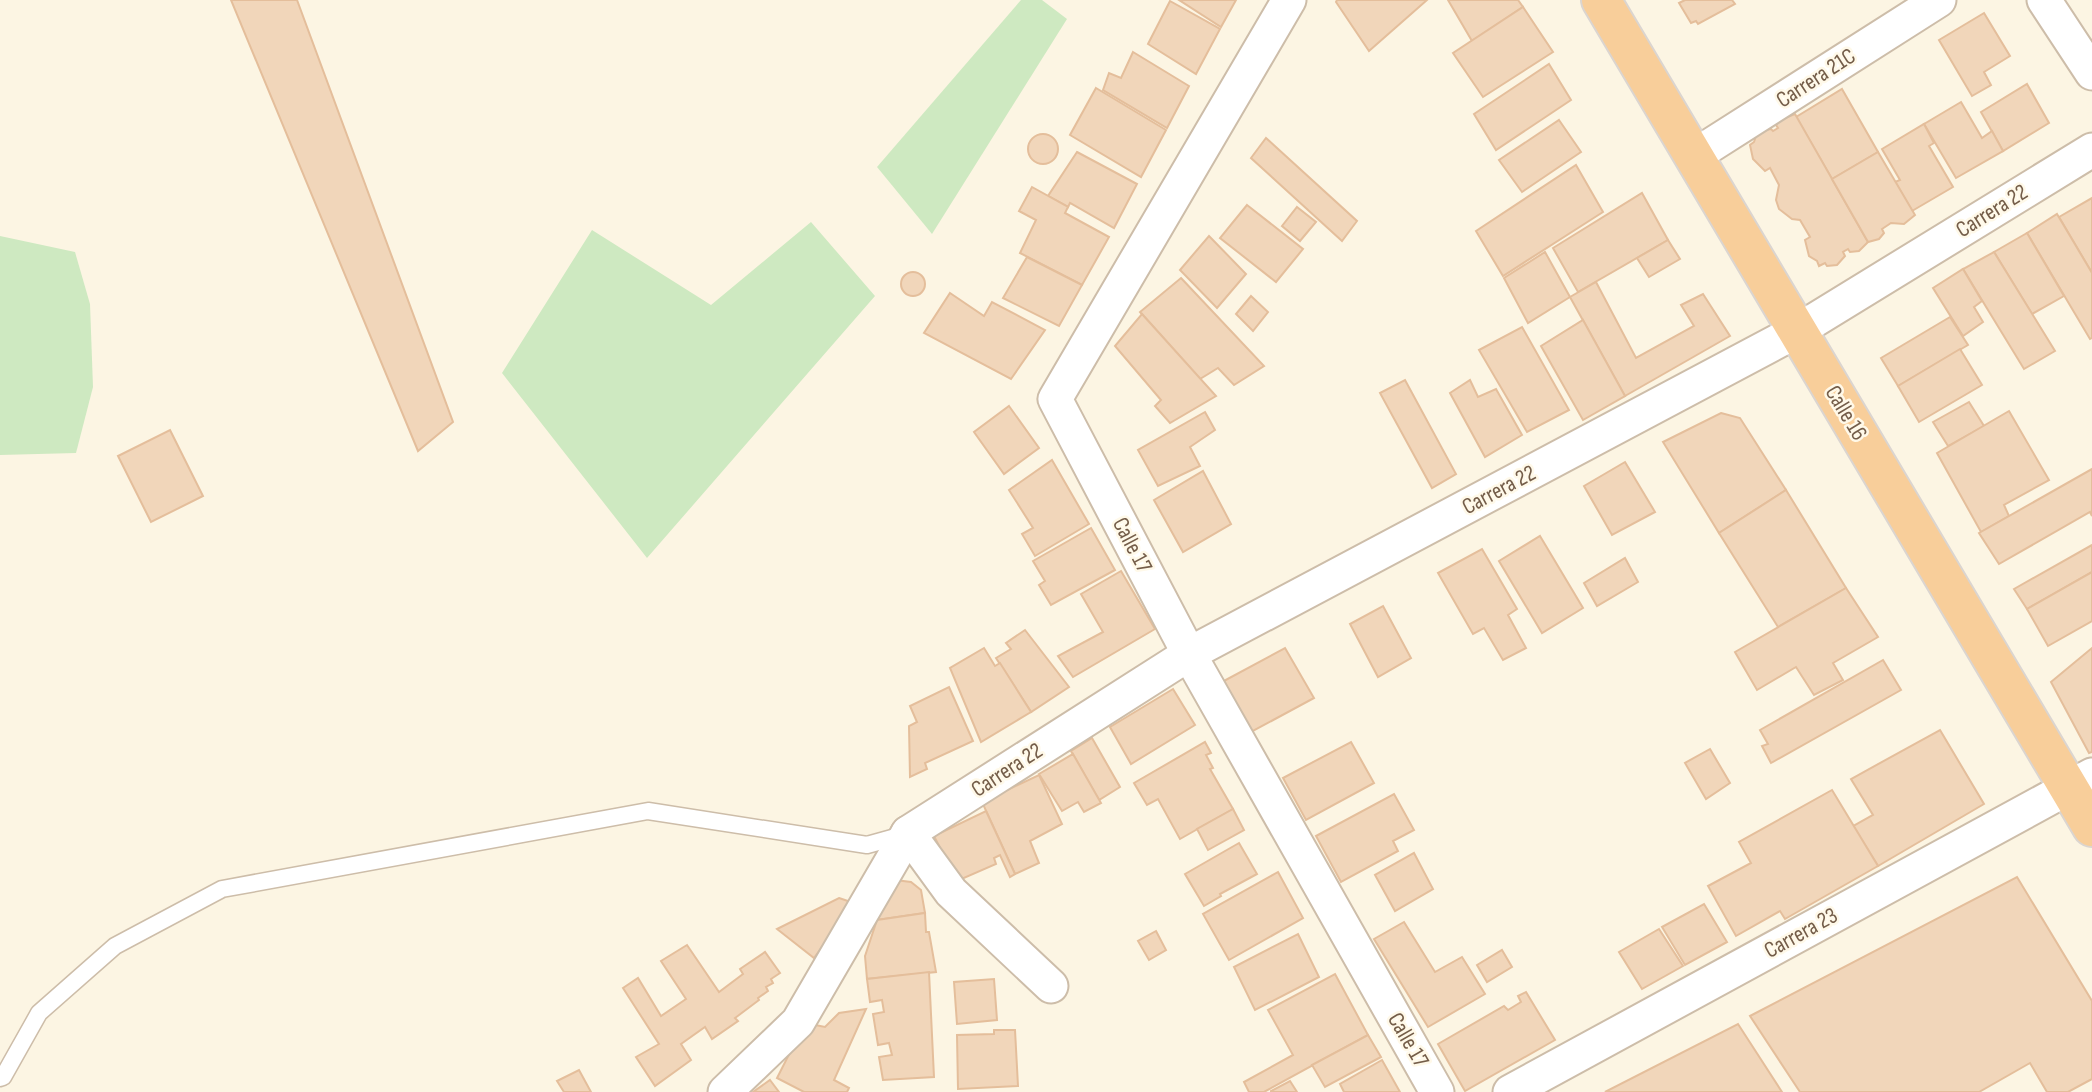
<svg xmlns="http://www.w3.org/2000/svg" width="2092" height="1092" viewBox="0 0 2092 1092" font-family="'Sofia Sans Condensed',sans-serif">
<style>
.green{fill:#cee9c1}
.building{fill:#f1d6ba;stroke:#e4be9b;stroke-width:2}
.lines{fill:none;stroke-linecap:round;stroke-linejoin:round}
.service-casing{stroke:#cdbda9;stroke-width:19}
.minor-casing{stroke:#cdbda9;stroke-width:37}
.trunk-casing{stroke:#dbd5d0;stroke-width:42}
.service{stroke:#fff;stroke-width:16}
.minor{stroke:#fff;stroke-width:33}
.trunk{stroke:#f8ce9a;stroke-width:38}
.labels{text-anchor:middle;dominant-baseline:central;stroke-width:5;stroke-linejoin:round;paint-order:stroke}
.street-label{font-size:23px;fill:#745d49;stroke:#fff9e9}
</style>
<rect width="100%" height="100%" fill="#fcf5e3"/>
<g class="green">
<polygon points="1021,0 1042,0 1067,19 932,234 877,167"/>
<polygon points="811,222 875,296 647,558 502,373 592,230 711,305"/>
<polygon points="0,236 75,252 90,304 93,387 76,453 0,455"/>
</g>
<g class="building">
<polygon points="231,0 297,0 453,422 418,451"/>
<polygon points="1179,0 1236,0 1221,27"/>
<polygon points="1337,0 1427,0 1369,51 1336,2"/>
<polygon points="1448,0 1518,0 1523,7 1472,41"/>
<polygon points="1685,0 1732,0 1735,4 1698,24 1696,21 1691,23 1679,3"/>
<polygon points="1170,1 1220,29 1196,74 1148,44"/>
<polygon points="1523,7 1553,52 1483,97 1453,53"/>
<polygon points="1984,13 2010,56 1984,72 1991,85 1972,96 1939,40"/>
<polygon points="1133,52 1189,86 1167,128 1103,90 1109,73 1121,78"/>
<polygon points="1549,64 1571,100 1496,150 1474,114"/>
<polygon points="2027,84 2049,123 2003,151 1981,112"/>
<polygon points="1096,88 1166,130 1141,177 1070,135"/>
<polygon points="1842,89 1878,152 1832,179 1796,117"/>
<polygon points="1961,102 1982,138 1992,131 2003,151 1956,178 1924,124"/>
<polygon points="1795,114 1868,242 1859,251 1850,252 1848,249 1843,252 1845,256 1837,265 1827,266 1825,263 1819,266 1817,261 1809,256 1805,240 1810,237 1800,220 1792,219 1779,209 1776,200 1779,185 1770,168 1765,171 1753,159 1750,145 1754,142 1756,136 1765,130 1771,129 1773,131 1778,128 1776,125 1780,120"/>
<polygon points="1559,120 1581,152 1522,192 1499,160"/>
<polygon points="1924,124 1934,143 1929,146 1953,187 1912,211 1895,182 1900,180 1882,149"/>
<circle cx="1043" cy="149" r="15"/>
<polygon points="1266,138 1357,221 1342,241 1251,158"/>
<polygon points="1077,152 1137,184 1114,228 1070,203 1068,207 1048,196"/>
<polygon points="1878,152 1915,215 1904,224 1891,223 1882,229 1884,233 1879,239 1868,242 1832,179"/>
<polygon points="1576,165 1603,212 1503,276 1476,231"/>
<polygon points="1032,187 1068,207 1065,213 1109,237 1082,285 1020,253 1036,220 1019,211"/>
<polygon points="1642,193 1668,240 1578,292 1553,248"/>
<polygon points="2092,198 2092,273 2059,217"/>
<polygon points="1247,205 1303,249 1276,282 1220,238"/>
<polygon points="1297,207 1316,222 1300,241 1282,226"/>
<polygon points="2057,214 2092,273 2092,338 2090,339 2027,233"/>
<polygon points="2027,233 2064,296 2032,314 1994,252"/>
<polygon points="1209,236 1246,274 1217,308 1180,270"/>
<polygon points="1668,240 1680,259 1649,277 1637,258"/>
<polygon points="1545,252 1570,297 1528,323 1504,278"/>
<polygon points="1994,252 2055,351 2024,369 1963,269"/>
<polygon points="1027,257 1082,285 1059,326 1003,298"/>
<polygon points="1963,269 1982,301 1974,307 1983,322 1963,336 1933,288"/>
<circle cx="913" cy="284" r="12"/>
<polygon points="1181,278 1264,366 1234,385 1218,368 1200,379 1140,312"/>
<polygon points="1596,282 1636,358 1694,326 1681,305 1703,294 1730,336 1625,396 1570,297"/>
<polygon points="950,293 984,316 992,302 1045,330 1011,379 924,333"/>
<polygon points="1251,296 1268,312 1253,331 1236,314"/>
<polygon points="1142,314 1216,396 1170,423 1155,406 1161,400 1115,346"/>
<polygon points="1950,317 1968,345 1898,386 1881,358"/>
<polygon points="1583,320 1625,396 1583,420 1541,346"/>
<polygon points="1522,327 1569,410 1527,432 1479,350"/>
<polygon points="1960,349 1982,385 1919,422 1898,386"/>
<polygon points="1405,380 1456,474 1432,488 1380,393"/>
<polygon points="1470,380 1478,397 1496,389 1522,435 1485,457 1450,393"/>
<polygon points="1969,402 1984,426 1948,446 1933,422"/>
<polygon points="1009,406 1039,448 1004,474 974,432"/>
<polygon points="2009,411 2049,480 2004,505 2009,516 1981,532 1937,453"/>
<polygon points="1205,412 1215,430 1190,447 1200,466 1158,486 1138,450"/>
<polygon points="1721,413 1740,418 1786,490 1719,533 1663,442"/>
<polygon points="170,430 203,496 151,522 118,456"/>
<polygon points="1052,460 1089,524 1035,556 1022,534 1033,528 1009,490"/>
<polygon points="1625,462 1655,512 1612,535 1584,486"/>
<polygon points="2092,469 2092,516 2090,512 1999,564 1979,533"/>
<polygon points="1203,471 1231,524 1183,552 1154,500"/>
<polygon points="1786,490 1846,588 1778,627 1719,533"/>
<polygon points="1091,528 1115,570 1051,605 1039,585 1045,581 1033,561"/>
<polygon points="1540,536 1583,608 1542,633 1499,561"/>
<polygon points="2092,545 2092,572 2027,609 2014,589"/>
<polygon points="1482,549 1517,609 1508,615 1526,648 1503,660 1484,628 1473,634 1438,573"/>
<polygon points="1625,558 1638,582 1597,606 1584,583"/>
<polygon points="1121,571 1155,629 1073,677 1058,656 1103,632 1081,594"/>
<polygon points="2092,572 2092,621 2048,646 2027,609"/>
<polygon points="1846,588 1878,637 1833,663 1843,680 1814,695 1796,667 1757,690 1735,652"/>
<polygon points="1383,606 1411,658 1378,677 1350,624"/>
<polygon points="1025,630 1069,687 1031,712 996,658 1011,649 1006,643"/>
<polygon points="984,648 995,666 1000,663 1031,712 981,742 950,668"/>
<polygon points="1285,648 1314,698 1251,732 1222,682"/>
<polygon points="2092,648 2092,752 2089,753 2051,682"/>
<polygon points="1883,660 1901,690 1771,763 1762,746 1768,744 1760,730"/>
<polygon points="949,687 973,741 925,763 927,769 910,777 909,726 917,722 910,706"/>
<polygon points="1173,689 1195,725 1131,764 1110,727"/>
<polygon points="1940,730 1984,804 1878,866 1853,826 1873,815 1851,779"/>
<polygon points="1092,738 1120,787 1099,800 1071,751"/>
<polygon points="1205,742 1211,753 1206,755 1213,768 1210,769 1233,809 1180,839 1158,799 1147,805 1134,783"/>
<polygon points="1351,742 1374,783 1306,820 1283,778"/>
<polygon points="1710,749 1730,783 1706,799 1685,763"/>
<polygon points="1073,754 1101,803 1084,812 1078,802 1062,811 1039,774"/>
<polygon points="1039,775 1062,824 1030,841 1039,863 1015,874 982,802"/>
<polygon points="1832,790 1878,866 1785,919 1780,911 1736,936 1708,886 1751,863 1739,842"/>
<polygon points="1394,794 1414,830 1393,841 1398,851 1341,882 1316,836"/>
<polygon points="1233,809 1244,830 1208,850 1197,829"/>
<polygon points="986,811 1015,874 1010,877 1000,855 994,858 996,864 957,881 934,836"/>
<polygon points="1239,843 1257,874 1220,894 1221,896 1204,906 1185,874"/>
<polygon points="1414,853 1433,889 1395,911 1375,875"/>
<polygon points="1278,872 1303,918 1229,960 1203,914"/>
<polygon points="2017,877 2092,1001 2092,1079 2068,1092 2047,1092 2030,1063 1979,1092 1800,1092 1750,1016"/>
<polygon points="887,879 911,882 921,890 925,913 877,920 876,891"/>
<polygon points="839,898 854,903 814,958 777,929"/>
<polygon points="1704,904 1727,942 1685,965 1662,927"/>
<polygon points="925,913 926,932 929,932 936,972 867,979 865,956 877,920"/>
<polygon points="1404,922 1435,972 1462,957 1485,994 1428,1027 1374,939"/>
<polygon points="1659,929 1683,966 1642,989 1619,952"/>
<polygon points="1156,931 1166,950 1149,960 1138,941"/>
<polygon points="1298,934 1319,977 1255,1010 1234,967"/>
<polygon points="687,945 719,992 743,974 740,969 765,952 780,973 771,979 773,983 766,987 768,991 758,998 759,1000 735,1018 738,1021 712,1039 705,1027 681,1044 691,1060 655,1086 636,1057 659,1044 623,988 638,978 661,1016 686,999 661,961"/>
<polygon points="1502,950 1512,967 1487,982 1477,965"/>
<polygon points="929,972 934,1077 883,1080 879,1057 892,1055 889,1043 878,1045 873,1014 884,1012 882,1000 870,1002 867,979"/>
<polygon points="1335,974 1368,1035 1264,1092 1249,1092 1244,1082 1293,1055 1268,1010"/>
<polygon points="994,979 997,1020 957,1024 954,982"/>
<polygon points="1526,992 1555,1040 1465,1091 1438,1044 1504,1006 1508,1010 1521,1002 1518,996"/>
<polygon points="866,1009 834,1080 849,1088 847,1092 804,1092 777,1078 805,1023 825,1027 839,1013"/>
<polygon points="1738,1024 1782,1092 1605,1092"/>
<polygon points="994,1030 1015,1030 1018,1086 958,1089 957,1035 994,1034"/>
<polygon points="1368,1035 1381,1057 1325,1087 1312,1065"/>
<polygon points="1382,1060 1400,1092 1344,1092 1340,1084"/>
<polygon points="579,1070 591,1092 564,1092 557,1081"/>
<polygon points="770,1080 779,1092 753,1092"/>
<polygon points="1290,1081 1297,1092 1271,1092 1271,1091"/>
</g>
<g class="lines">
<g class="service-casing">
<polyline id="service" points="0,1078 3,1077 39,1013 115,946 222,889 648,811 867,845 903,835"/>
</g>
<g class="minor-casing">
<g id="minor">
<polyline points="1289,0 1055,399 1189,654 1437,1092"/>
<polyline points="2044,0 2092,73"/>
<polyline points="1694,156 1939,0"/>
<polyline points="908,833 951,892 1051,986"/>
<polyline points="725,1092 798,1022 908,833 1189,654 1797,331 2092,150"/>
<polyline points="1510,1092 2092,775"/>
</g>
</g>
<g class="trunk-casing">
<polyline id="trunk" points="1601,0 2092,827"/>
</g>
<use href="#service" class="service"/>
<use href="#minor" class="minor"/>
<use href="#trunk" class="trunk"/>
</g>
<g class="labels">
<g class="street-label">
<text transform="translate(1816 78) rotate(-33)">Carrera 21C</text>
<text transform="translate(1992 211) rotate(-32)">Carrera 22</text>
<text transform="translate(1846 413) rotate(59)">Calle 16</text>
<text transform="translate(1499 490) rotate(-28)">Carrera 22</text>
<text transform="translate(1132 545) rotate(62)">Calle 17</text>
<text transform="translate(1007 770) rotate(-33)">Carrera 22</text>
<text transform="translate(1801 933) rotate(-29)">Carrera 23</text>
<text transform="translate(1408 1040) rotate(60)">Calle 17</text>
</g>
</g>
</svg>
